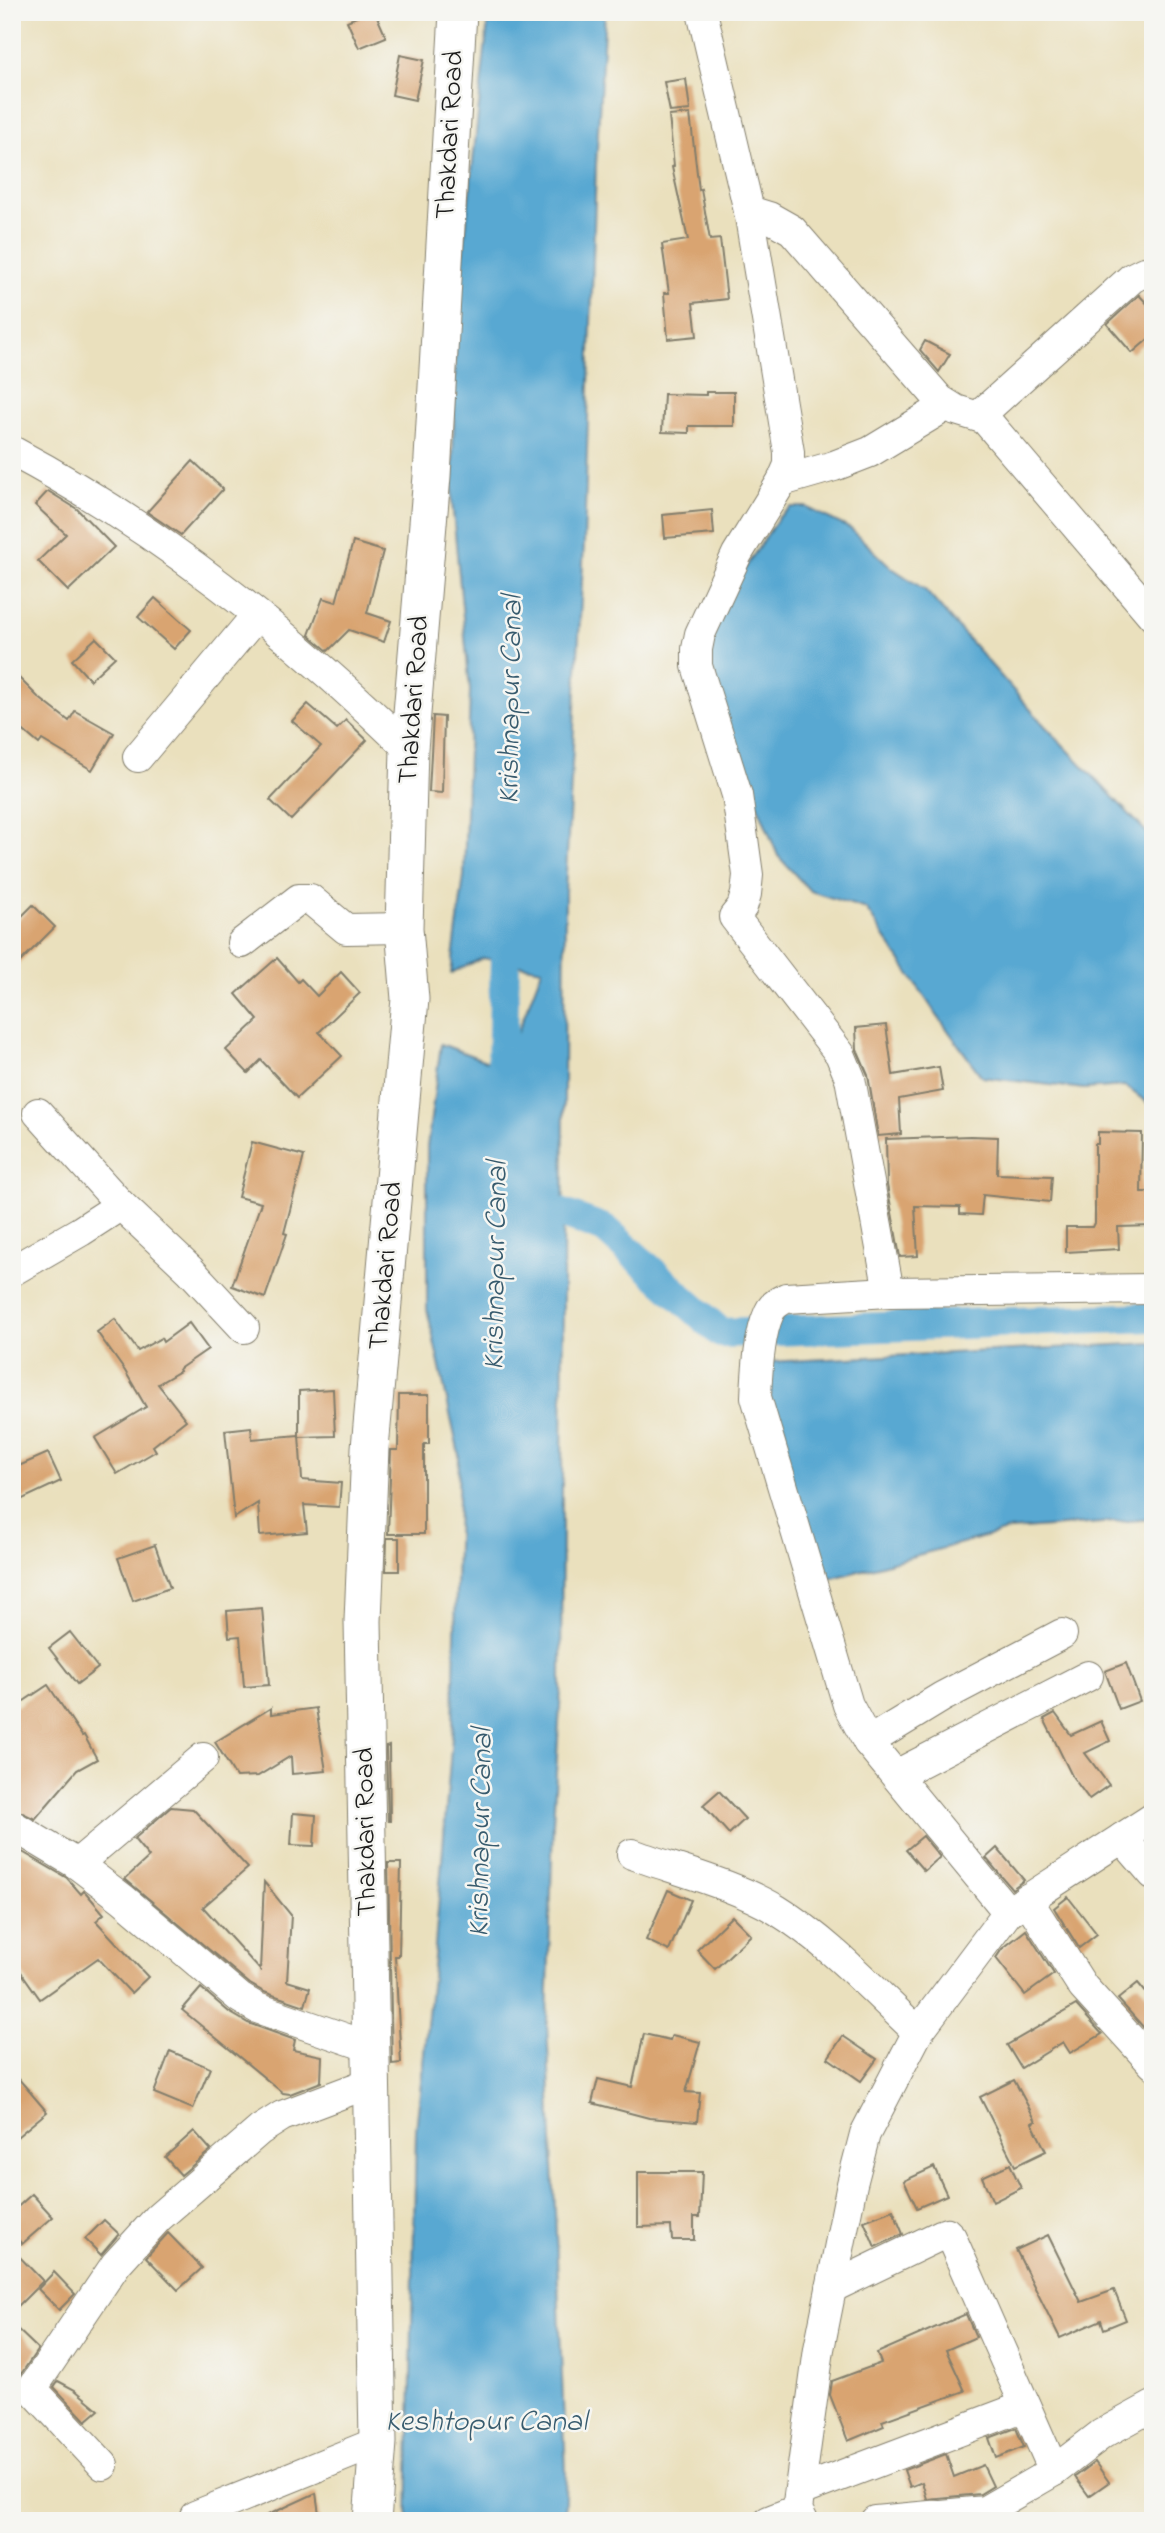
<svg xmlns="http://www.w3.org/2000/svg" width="1165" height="2533" viewBox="0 0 1165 2533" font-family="'Indie Flower',sans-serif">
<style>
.water{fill:#58a8d2;stroke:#3a6277;stroke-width:2}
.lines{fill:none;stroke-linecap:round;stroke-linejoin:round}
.canal{stroke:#58a8d2;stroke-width:30}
.building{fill:#d9a471}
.minor-casing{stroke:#837e6c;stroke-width:32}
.tertiary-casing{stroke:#837e6c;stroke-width:39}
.minor{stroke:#fff;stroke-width:30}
.tertiary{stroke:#fff;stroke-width:37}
.labels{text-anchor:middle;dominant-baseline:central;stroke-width:5;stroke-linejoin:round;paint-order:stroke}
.street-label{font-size:28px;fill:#1c1c1c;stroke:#f6f6f2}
.water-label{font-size:30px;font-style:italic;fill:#375b6e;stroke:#f6f6f2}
</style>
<rect width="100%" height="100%" fill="#f6f6f2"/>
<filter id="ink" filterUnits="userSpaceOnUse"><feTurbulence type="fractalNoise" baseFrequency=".0143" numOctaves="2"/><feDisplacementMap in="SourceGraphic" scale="14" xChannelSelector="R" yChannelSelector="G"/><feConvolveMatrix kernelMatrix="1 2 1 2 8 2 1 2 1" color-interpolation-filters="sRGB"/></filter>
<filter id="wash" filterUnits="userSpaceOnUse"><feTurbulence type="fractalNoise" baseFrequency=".00686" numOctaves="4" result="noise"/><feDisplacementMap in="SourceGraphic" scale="28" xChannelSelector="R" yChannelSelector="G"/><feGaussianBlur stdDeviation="1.57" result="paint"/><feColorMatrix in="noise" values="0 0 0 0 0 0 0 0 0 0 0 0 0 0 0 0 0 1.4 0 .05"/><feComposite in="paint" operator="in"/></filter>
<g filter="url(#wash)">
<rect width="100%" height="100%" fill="#eae0bd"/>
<g class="water">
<polygon points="489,12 605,12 596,165 584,545 565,892 561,1689 553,1823 547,2022 566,2471 564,2521 408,2521 416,2130 434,1958 453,1724 459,1455 427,1309 427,1147 441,1044 504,1068 542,969 483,958 451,973 464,876 470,690 452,502 456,320"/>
<polygon points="791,507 806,507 851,529 892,568 925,590 1045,726 1153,839 1153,1107 1125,1086 1084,1089 982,1077 936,1014 866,909 810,891 778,856 711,688 707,647 737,580 779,517"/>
<polygon points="1153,1343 1153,1519 1010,1530 822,1581 763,1397 767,1362"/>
</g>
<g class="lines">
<g class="canal">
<polyline points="501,1107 506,922"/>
<polyline points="561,1213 605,1229 721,1333 1153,1317"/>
</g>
</g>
<g id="blocks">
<g class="building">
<polygon points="368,12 375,12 386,37 359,48 347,21"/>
<polygon points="400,55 424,60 415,100 392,95"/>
<polygon points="686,79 690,110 670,112 664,82"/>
<polygon points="690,114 699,190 701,189 710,240 720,239 727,299 693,303 697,336 668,339 664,293 669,293 662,244 688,240 672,167 674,166 669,116"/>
<polygon points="1139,295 1153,310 1153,335 1132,353 1107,324"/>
<polygon points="925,341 950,354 939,372 920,350"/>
<polygon points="706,392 734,392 734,426 689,426 689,433 662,432 664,394 706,395"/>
<polygon points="193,461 223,489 181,535 147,512"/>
<polygon points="48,491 77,509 114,547 68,591 38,561 66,534 35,505"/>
<polygon points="712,510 714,534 665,538 663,515"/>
<polygon points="353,542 383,551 367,613 391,621 384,642 349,630 328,651 309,635 323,598 336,602"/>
<polygon points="155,598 191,630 174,649 138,617"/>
<polygon points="96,638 115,657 90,680 72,660"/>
<polygon points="12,671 38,697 69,721 75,711 114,733 92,770 42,740 39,744 12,721"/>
<polygon points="308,704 337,729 346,720 367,740 291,820 270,800 321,746 292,721"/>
<polygon points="433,716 444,717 442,793 429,792"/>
<polygon points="33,905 55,927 12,970 12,926"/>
<polygon points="277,958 298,982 301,979 317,996 341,972 360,993 319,1032 342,1056 297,1098 261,1060 248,1073 226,1050 258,1020 236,994"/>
<polygon points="886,1025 893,1075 939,1067 943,1091 899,1099 901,1134 878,1136 868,1075 857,1050 856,1028"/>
<polygon points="1098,1132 1142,1133 1141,1192 1153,1192 1153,1226 1118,1227 1119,1249 1066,1252 1066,1227 1093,1227 1095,1223 1095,1144 1098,1144"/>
<polygon points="970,1136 998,1137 997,1174 1052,1176 1050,1202 983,1195 981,1215 960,1214 960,1207 915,1206 918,1256 900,1257 887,1185 886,1139"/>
<polygon points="252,1142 304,1156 284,1233 287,1234 265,1298 232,1286 261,1203 238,1197"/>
<polygon points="115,1319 138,1351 161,1338 163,1342 189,1323 208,1349 179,1369 180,1371 158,1384 186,1420 153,1446 156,1451 117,1474 95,1438 146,1407 125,1371 97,1332"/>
<polygon points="333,1389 335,1436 299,1437 299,1391"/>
<polygon points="399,1395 429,1395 429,1444 424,1444 424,1534 388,1534 391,1450 398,1450"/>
<polygon points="251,1427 252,1439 299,1435 302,1480 341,1483 339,1507 304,1505 307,1532 260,1536 258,1503 234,1518 225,1430"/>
<polygon points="48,1453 61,1481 12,1504 12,1469"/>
<polygon points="387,1538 399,1538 399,1571 386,1571"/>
<polygon points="155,1545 170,1588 133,1601 118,1558"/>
<polygon points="262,1608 269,1685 244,1687 240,1636 229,1637 227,1611"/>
<polygon points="70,1632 98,1668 77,1684 49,1648"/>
<polygon points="1126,1663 1140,1701 1119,1709 1105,1671"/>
<polygon points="48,1685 82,1736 84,1735 97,1759 77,1770 35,1819 12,1808 12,1709"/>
<polygon points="271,1708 271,1714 316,1708 326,1771 292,1774 291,1756 258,1776 236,1777 215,1742"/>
<polygon points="1055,1713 1071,1735 1101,1721 1110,1741 1085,1753 1109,1785 1089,1799 1072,1776 1044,1719"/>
<polygon points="389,1746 390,1821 388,1821 386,1747"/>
<polygon points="719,1791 745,1819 729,1834 703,1805"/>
<polygon points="171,1807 193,1809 248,1868 203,1907 260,1970 264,1882 291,1915 287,1981 310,1988 305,2006 264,1992 250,1984 125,1879 149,1857 134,1839"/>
<polygon points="293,1813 316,1815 314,1846 291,1845"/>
<polygon points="923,1836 940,1857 924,1871 906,1850"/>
<polygon points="12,1846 67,1878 81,1894 84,1891 87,1894 104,1914 96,1921 148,1977 131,1993 98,1958 40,1999 12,1959"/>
<polygon points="997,1848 1024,1880 1012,1889 986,1858"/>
<polygon points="388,1863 401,1863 399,1956 395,1956 401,2063 392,2064"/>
<polygon points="668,1890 691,1900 669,1951 646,1940"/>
<polygon points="1068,1897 1097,1934 1079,1948 1054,1908"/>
<polygon points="732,1916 751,1935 715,1969 697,1950"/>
<polygon points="1026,1930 1054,1974 1025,1995 996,1958 1002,1949"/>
<polygon points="1138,1983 1153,2001 1153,2038 1118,1999"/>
<polygon points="201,1988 229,2012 248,2023 295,2040 293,2050 322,2056 321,2082 290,2094 283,2093 182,2010"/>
<polygon points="1076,2005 1102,2034 1070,2053 1063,2042 1021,2068 1007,2045"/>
<polygon points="644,2034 670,2040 672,2035 700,2042 686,2092 700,2093 697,2122 649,2118 592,2103 598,2079 632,2087"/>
<polygon points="843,2036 877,2059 861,2081 828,2058"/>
<polygon points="170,2051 210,2068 193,2109 154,2093"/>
<polygon points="12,2071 47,2112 12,2141"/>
<polygon points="1014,2080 1036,2121 1032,2123 1046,2151 1015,2166 980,2097"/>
<polygon points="194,2131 211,2150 181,2175 165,2157"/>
<polygon points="1010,2164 1021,2188 993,2202 982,2177"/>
<polygon points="934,2167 947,2195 917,2208 904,2181"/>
<polygon points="638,2172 702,2172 700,2217 694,2217 694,2240 672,2240 671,2226 638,2227"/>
<polygon points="32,2194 53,2217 22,2244 12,2233 12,2212"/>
<polygon points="893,2210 903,2234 875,2247 864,2221"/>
<polygon points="104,2220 119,2234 101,2255 85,2239"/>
<polygon points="168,2233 202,2268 178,2290 146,2257"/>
<polygon points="1048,2235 1081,2302 1114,2290 1126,2320 1104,2329 1101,2320 1060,2338 1016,2250"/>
<polygon points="12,2249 43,2281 12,2312"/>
<polygon points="54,2272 75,2294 59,2310 38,2289"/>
<polygon points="966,2314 976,2337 946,2350 965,2391 882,2421 884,2426 848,2441 830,2395 832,2381 881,2363 877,2353"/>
<polygon points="12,2324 38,2349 21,2374 12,2365"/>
<polygon points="58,2381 75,2390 99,2410 86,2421 54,2387"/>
<polygon points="1016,2428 1024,2447 996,2458 989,2438"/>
<polygon points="946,2454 954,2477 983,2465 993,2486 980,2494 927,2499 922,2482 910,2487 904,2470"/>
<polygon points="1095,2462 1109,2482 1089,2496 1075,2477"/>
<polygon points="316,2493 320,2521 255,2521"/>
</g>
</g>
</g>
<g filter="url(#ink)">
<use href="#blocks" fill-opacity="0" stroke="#837e6c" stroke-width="2"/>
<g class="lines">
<g class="minor-casing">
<g id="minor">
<polyline points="702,12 749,211 789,452 789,465 782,481 737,554 700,634 697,649 697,666 737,795 748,875 746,894 742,907 734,917 840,1054 850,1078 889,1292"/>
<polyline points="749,211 769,217 792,230 940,400 956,410 985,419 1153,616"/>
<polyline points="979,416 1132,278 1144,272 1153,272"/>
<path d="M12,451c144,76 281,185 397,298"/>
<polyline points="782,481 834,466 870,452 946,406"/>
<polyline points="138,757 257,615"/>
<polyline points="242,943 299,899 310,899 346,929 404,928"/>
<polyline points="38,1113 121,1205 190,1270 244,1328"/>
<polyline points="12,1271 81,1231 121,1205"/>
<polyline points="868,1742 942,1697 1062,1634"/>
<polyline points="896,1775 1088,1676"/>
<polyline points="12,1825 77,1864 123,1899 240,1998 257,2008 370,2047"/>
<polyline points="1122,1838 1153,1874"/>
<path d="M632,1854c45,16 104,31 145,56 52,32 96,80 141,122"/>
<polyline points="77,1864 203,1758"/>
<polyline points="1027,1899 1083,1987 1153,2064"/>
<path d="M1008,1912l-140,-170 -20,-37 -92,-308c1,-24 3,-62 13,-84 3,-7 10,-12 17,-15l103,-6 264,-3"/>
<polyline points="831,2288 941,2235 947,2233 951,2237 1054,2471"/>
<polyline points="103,2465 35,2392 33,2387 116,2264 158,2218 260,2130 282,2116 372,2082"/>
<polyline points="800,2491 1025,2406"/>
<polyline points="195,2516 378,2442"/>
<polyline points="769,2521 797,2510"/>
<polyline points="803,2521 797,2510 819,2349 852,2184 865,2134 918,2032 1008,1912 1153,1818"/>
<polyline points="875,2521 985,2511 1054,2471 1102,2434 1153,2406"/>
</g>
</g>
<g class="tertiary-casing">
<polyline id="tertiary" points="372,2521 378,2442 363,1621 370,1448 410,999 404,928 409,749 432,476 458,12"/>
</g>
<use href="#minor" class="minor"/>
<use href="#tertiary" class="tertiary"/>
</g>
</g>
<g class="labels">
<g class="street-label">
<text transform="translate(451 135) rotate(-87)">Thakdari Road</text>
<text transform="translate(415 700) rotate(-86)">Thakdari Road</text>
<text transform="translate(387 1266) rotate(-85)">Thakdari Road</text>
<text transform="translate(367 1832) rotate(-91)">Thakdari Road</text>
</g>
<g class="water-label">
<text transform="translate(512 700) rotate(-89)">Krishnapur Canal</text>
<text transform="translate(497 1266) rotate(-89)">Krishnapur Canal</text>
<text transform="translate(482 1833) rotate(-89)">Krishnapur Canal</text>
<text x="486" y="2423">Keshtopur Canal</text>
</g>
</g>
<rect width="1165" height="2533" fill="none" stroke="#f6f6f2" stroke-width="42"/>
</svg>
